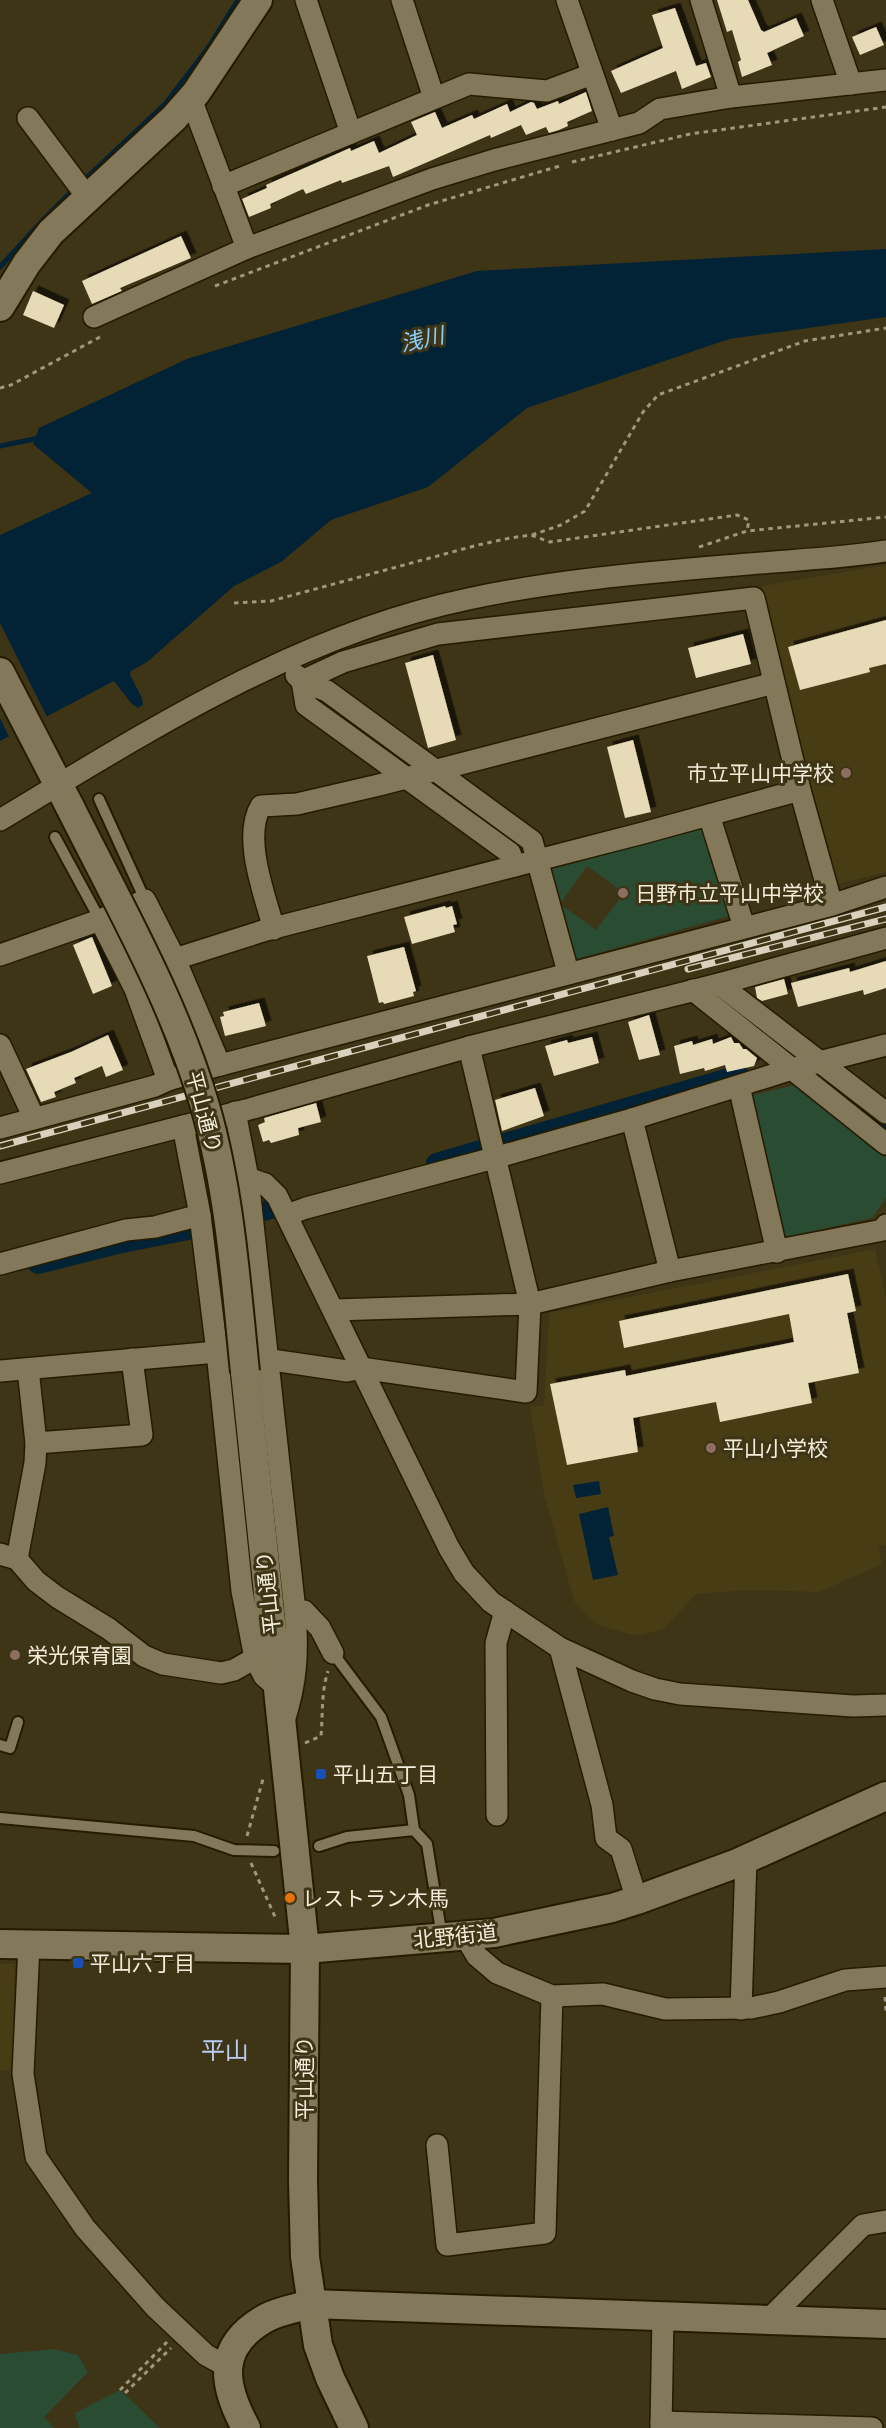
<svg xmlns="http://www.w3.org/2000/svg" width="886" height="2428" viewBox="0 0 886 2428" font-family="'Space Grotesk','Noto Sans JP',sans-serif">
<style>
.built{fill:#483c15}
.green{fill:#2a4c33;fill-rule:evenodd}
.water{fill:#022236}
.pier{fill:#3e3416}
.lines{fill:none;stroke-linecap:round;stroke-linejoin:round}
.stream{stroke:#022236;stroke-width:5}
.canal{stroke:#022236;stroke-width:20}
.building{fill:#e6dab7;filter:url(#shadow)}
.lane-casing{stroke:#251b00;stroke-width:14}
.street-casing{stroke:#251b00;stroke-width:24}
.secondary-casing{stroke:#251b00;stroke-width:32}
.path{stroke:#9f9780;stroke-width:3;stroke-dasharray:4.5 4.5;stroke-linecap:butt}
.lane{stroke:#837859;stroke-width:10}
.street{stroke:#837859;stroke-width:21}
.secondary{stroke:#837859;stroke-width:28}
.rail-casing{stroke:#d8d1be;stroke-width:7}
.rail{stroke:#3e3416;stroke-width:4.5;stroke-dasharray:14;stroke-linecap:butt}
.secondary-bridge-casing{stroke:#251b00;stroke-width:32;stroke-linecap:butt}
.secondary-bridge{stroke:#837859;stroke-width:28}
.education-dot{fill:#8d6e63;stroke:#3e3416;stroke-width:2}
.transit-dot{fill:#1a4fb4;stroke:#3e3416;stroke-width:2}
.food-dot{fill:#e8710a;stroke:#3e3416;stroke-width:2}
.labels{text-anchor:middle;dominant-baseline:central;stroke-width:6;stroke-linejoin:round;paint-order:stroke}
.poi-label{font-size:21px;fill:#f3eddc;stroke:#3e3416;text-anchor:start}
.street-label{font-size:21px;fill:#f3eddc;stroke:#3e3416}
.water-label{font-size:22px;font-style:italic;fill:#8acefe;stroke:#3e3416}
.quarter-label{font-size:24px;fill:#b9ccf4;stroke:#3e3416}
</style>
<defs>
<filter id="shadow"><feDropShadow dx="5.5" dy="-5.5" stdDeviation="0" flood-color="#0009"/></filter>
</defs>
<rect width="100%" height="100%" fill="#3e3416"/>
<g class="built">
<polygon points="886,565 886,872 839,884 832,878 762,586"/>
<polygon points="875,1249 886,1298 886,1545 878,1546 882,1564 819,1592 749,1590 696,1594 664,1629 636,1636 598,1625 574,1601 543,1490 530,1406 544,1406 549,1313"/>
<polygon points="0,1964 15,1964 12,2069 0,2071"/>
</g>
<g class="green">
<path d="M701,825l5,2 25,82 -2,7 -152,43 -4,-5 -22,-84 1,-4zM587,866l28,20 6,11 -25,33 -36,-26z"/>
<polygon points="795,1085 886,1158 886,1198 872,1218 781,1238 750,1096"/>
<polygon points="54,2349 78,2355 88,2372 44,2417 54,2428 0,2428 0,2354"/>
<polygon points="120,2390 160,2428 79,2428 75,2413"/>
</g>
<g class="water">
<polygon points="886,249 886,317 729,339 527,408 428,487 331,520 281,562 234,586 147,662 131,671 130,675 142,698 143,705 138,708 132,704 114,681 0,741 0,535 92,493 33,444 39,428 187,359 477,271"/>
<polygon points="599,1481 601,1494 576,1498 573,1485"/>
<polygon points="608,1507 614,1536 609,1537 618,1575 593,1580 579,1514"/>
</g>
<polygon class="pier" points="0,623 48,719 10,739 0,718"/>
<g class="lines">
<g class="stream">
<polyline points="82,182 166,103 208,48 238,0"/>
<polyline points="0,267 45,218 75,188"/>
<polyline points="0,446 39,438"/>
</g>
<g class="canal">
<polyline points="832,1086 886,1128"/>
<polyline points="436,1163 739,1075"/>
<polyline points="261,1212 275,1208"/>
<polyline points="38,1264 117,1244 193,1229"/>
</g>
</g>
<g class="building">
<polygon points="717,0 748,0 761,30 764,32 796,18 804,36 767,53 772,65 742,77 738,62 741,60 732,30 727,32"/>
<polygon points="675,8 696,66 706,63 711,77 682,89 676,71 621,93 611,71 663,48 652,15"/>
<polygon points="876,27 884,45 860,55 852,37"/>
<polygon points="586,92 592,111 567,122 568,126 559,130 549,133 546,127 526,135 521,125 491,138 490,135 393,177 389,166 342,183 341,180 306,194 303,189 270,204 271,208 249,217 242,199 267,188 266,185 350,148 351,151 374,141 379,153 417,135 411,122 435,112 442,128 472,115 474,119 507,104 510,112 531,102 534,103 537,109 558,101 559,104"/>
<polygon points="181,236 191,258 120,288 122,291 92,304 82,281"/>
<polygon points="33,291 64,305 54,328 23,315"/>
<polygon points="886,620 886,664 869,668 870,672 800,690 788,647"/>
<polygon points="743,634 751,664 696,678 688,648"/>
<polygon points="433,655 456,740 428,748 405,663"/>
<polygon points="633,740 651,812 625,818 607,747"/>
<polygon points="445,906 446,908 452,906 457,924 453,925 455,932 412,944 404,917"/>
<polygon points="92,937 112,986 93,994 73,945"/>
<polygon points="404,947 416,991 413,992 414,996 384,1004 383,1002 379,1003 367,956"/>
<polygon points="886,961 886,988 864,995 863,990 798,1007 791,983 849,968 850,972"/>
<polygon points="784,979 788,994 762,1001 757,998 755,987"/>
<polygon points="259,1003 266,1026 225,1036 220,1017 224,1016 223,1012"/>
<polygon points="649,1015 660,1055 639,1060 628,1022"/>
<polygon points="108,1035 123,1070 106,1077 102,1066 74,1078 76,1083 54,1092 56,1097 41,1102 26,1069 71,1052"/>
<polygon points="592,1037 599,1063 554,1076 545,1046 567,1040 568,1043"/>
<polygon points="731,1037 734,1043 739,1043 743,1049 746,1049 757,1058 754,1066 727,1072 725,1065 705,1071 704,1068 680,1074 674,1046 692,1041 693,1045 712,1039 713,1044"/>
<polygon points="535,1088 544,1116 502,1131 495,1100"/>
<polygon points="316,1103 321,1122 298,1128 299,1135 271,1143 269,1140 263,1142 258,1125 265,1122 264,1118"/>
<polygon points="848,1274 856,1311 847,1313 859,1373 808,1383 812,1403 720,1422 716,1402 633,1418 638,1452 567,1465 550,1384 625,1370 626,1376 794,1342 789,1314 624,1348 619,1321"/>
</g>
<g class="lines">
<g class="lane-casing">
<g id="lane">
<polyline points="99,799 145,900"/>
<polyline points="55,837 100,920"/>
<polyline points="333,1653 381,1717 409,1795 414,1830"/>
<polyline points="0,1745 10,1748 18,1722"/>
<polyline points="0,1818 194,1836 234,1850 274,1851"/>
<polyline points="319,1846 347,1837 414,1830 427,1844 442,1937"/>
</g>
</g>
<g class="street-casing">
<g id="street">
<polyline points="306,0 351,133"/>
<polyline points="402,0 434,98"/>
<polyline points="567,0 612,130"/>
<polyline points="701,0 731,97 886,80"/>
<polyline points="822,0 851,84"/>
<polyline points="191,99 247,248"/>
<polyline points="28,118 88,198"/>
<polyline points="223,186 469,84 547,91 592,74"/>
<polyline points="94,317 247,248 432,179 494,160 639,123 660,109 731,97"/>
<polyline points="296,675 302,681 327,691 532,841 568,972"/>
<polyline points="302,681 343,662 438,634 754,598 800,790 832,905"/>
<polyline points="302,681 306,705 510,853 515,866"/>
<polyline points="709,815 744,927"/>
<path d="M0,820c148,-89 297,-185 468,-221 92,-20 187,-27 281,-35 46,-4 92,-6 137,-13"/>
<polyline points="100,920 135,989 168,1080"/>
<path d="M274,929c-9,-33 -32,-92 -13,-123l36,-2 82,-19 395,-102"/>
<polyline points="0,955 100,920 145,900 175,959 220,1065"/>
<polyline points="175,959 266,930 643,833 800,790"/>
<polyline points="719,984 886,1113"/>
<polyline points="693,990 886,1144"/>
<polyline points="0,1045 34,1118"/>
<polyline points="739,1086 777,1252"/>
<path d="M235,1112l13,66 47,433c3,41 2,70 -11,110"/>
<polyline points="632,1119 670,1271"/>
<polyline points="183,1126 200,1215 217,1352 242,1591 255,1658 264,1676 278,1688"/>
<polyline points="0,1128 155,1086 168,1080 220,1065 832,905 886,887"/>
<polyline points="0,1173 246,1110 469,1047 719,984 886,938"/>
<polyline points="248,1178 265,1184 277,1196 449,1548 464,1573 491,1602 560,1648 632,1681 655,1689 680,1694 853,1706 886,1705"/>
<polyline points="287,1215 306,1208 494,1158 632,1119 792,1069 886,1045"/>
<polyline points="0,1264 126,1230 155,1227 200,1215"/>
<polyline points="334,1310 530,1304 670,1271 883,1230 886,1225"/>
<polyline points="0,1371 217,1352 347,1371 361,1368 526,1392 530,1304 469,1047"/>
<polyline points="36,1443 142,1435 132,1359"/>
<polyline points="0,1554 17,1559 36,1581 57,1597 109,1629 144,1656 163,1664 221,1673 234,1670 255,1658"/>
<polyline points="17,1559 35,1463 36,1443 28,1369"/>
<polyline points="295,1611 304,1611 320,1628 333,1653"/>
<polyline points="560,1648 602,1805 606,1838 621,1849 637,1900"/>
<polyline points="497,1815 496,1643 505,1611"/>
<polyline points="465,1936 477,1956 497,1973 552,1996 603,1994 665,2009 751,2008 779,2002 845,1980 886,1977"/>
<polyline points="29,1945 23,2074 36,2157 85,2228 155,2307 206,2355 228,2367"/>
<polyline points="741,2009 746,1859"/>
<polyline points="437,2145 447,2245 545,2233 552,1996"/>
<polyline points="768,2320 863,2225 886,2221"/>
<polyline points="661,2422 872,2428"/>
<polyline points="661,2428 663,2315"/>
</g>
</g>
<g class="secondary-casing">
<g id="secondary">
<polyline points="0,307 27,263 51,232 174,118 196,93 258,0"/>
<polyline points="0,672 70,807"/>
<polyline points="245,1372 305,1949 303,2180 305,2257 318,2345 330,2378 354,2428"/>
<polyline points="0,1944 305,1949 494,1933 612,1908 637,1900 735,1864 886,1796"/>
<path d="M246,2428c-24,-44 -30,-82 20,-110 13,-7 31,-10 45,-14l575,20"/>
</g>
</g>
<g class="path">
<polyline points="572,162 690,134 886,107"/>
<polyline points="215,286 428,205 563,165"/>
<polyline points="0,388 11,385 100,337"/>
<polyline points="532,535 561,525 585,511 643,412 658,395 805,341 886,328"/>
<polyline points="699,547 747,531 886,517"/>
<polyline points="234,603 271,601 478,545 510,538 531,535 550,542 737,515 749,520 747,531"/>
<path d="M305,1743l16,-7c2,-23 0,-43 7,-65"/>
<polyline points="247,1836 263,1779"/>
<polyline points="251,1863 276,1919"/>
<polyline points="885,1997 886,2012"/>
<polyline points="120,2390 167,2342"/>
<polyline points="125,2393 171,2348"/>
</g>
<use href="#lane" class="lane"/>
<use href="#street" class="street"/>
<use href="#secondary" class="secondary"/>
<g class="rail-casing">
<g id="rail">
<polyline points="688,969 886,919"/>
<polyline points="0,1146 886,907"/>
</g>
</g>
<use href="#rail" class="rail"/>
<g class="secondary-bridge-casing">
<path id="secondary-bridge" d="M70,807c49,98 104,194 135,299 25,86 31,178 40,266"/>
</g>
<use href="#secondary-bridge" class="secondary-bridge"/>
</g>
<g class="education-dot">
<circle cx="846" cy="773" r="6"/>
<circle cx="623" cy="893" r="6"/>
<circle cx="711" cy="1448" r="6"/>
<circle cx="15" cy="1655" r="6"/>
</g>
<g class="transit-dot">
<rect x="315" y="1768" width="12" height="12" rx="3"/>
<rect x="72" y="1957" width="12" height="12" rx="3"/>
</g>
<circle class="food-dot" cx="290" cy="1898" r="6"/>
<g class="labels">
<g class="poi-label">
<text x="834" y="773" text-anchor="end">市立平山中学校</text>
<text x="635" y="893">日野市立平山中学校</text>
<text x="723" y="1448">平山小学校</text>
<text x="27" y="1655">栄光保育園</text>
<text x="333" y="1774">平山五丁目</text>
<text x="302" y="1898">レストラン木馬</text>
<text x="90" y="1963">平山六丁目</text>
</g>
<g class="street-label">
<text transform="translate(204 1112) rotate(75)">平山通り</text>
<text transform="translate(268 1593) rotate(-96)">平山通り</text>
<text transform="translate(455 1936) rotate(-6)">北野街道</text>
<text transform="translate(304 2078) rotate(-90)">平山通り</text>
</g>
<g class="water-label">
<text transform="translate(422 339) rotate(-12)">浅川</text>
</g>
<g class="quarter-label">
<text x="225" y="2050">平山</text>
</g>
</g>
</svg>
